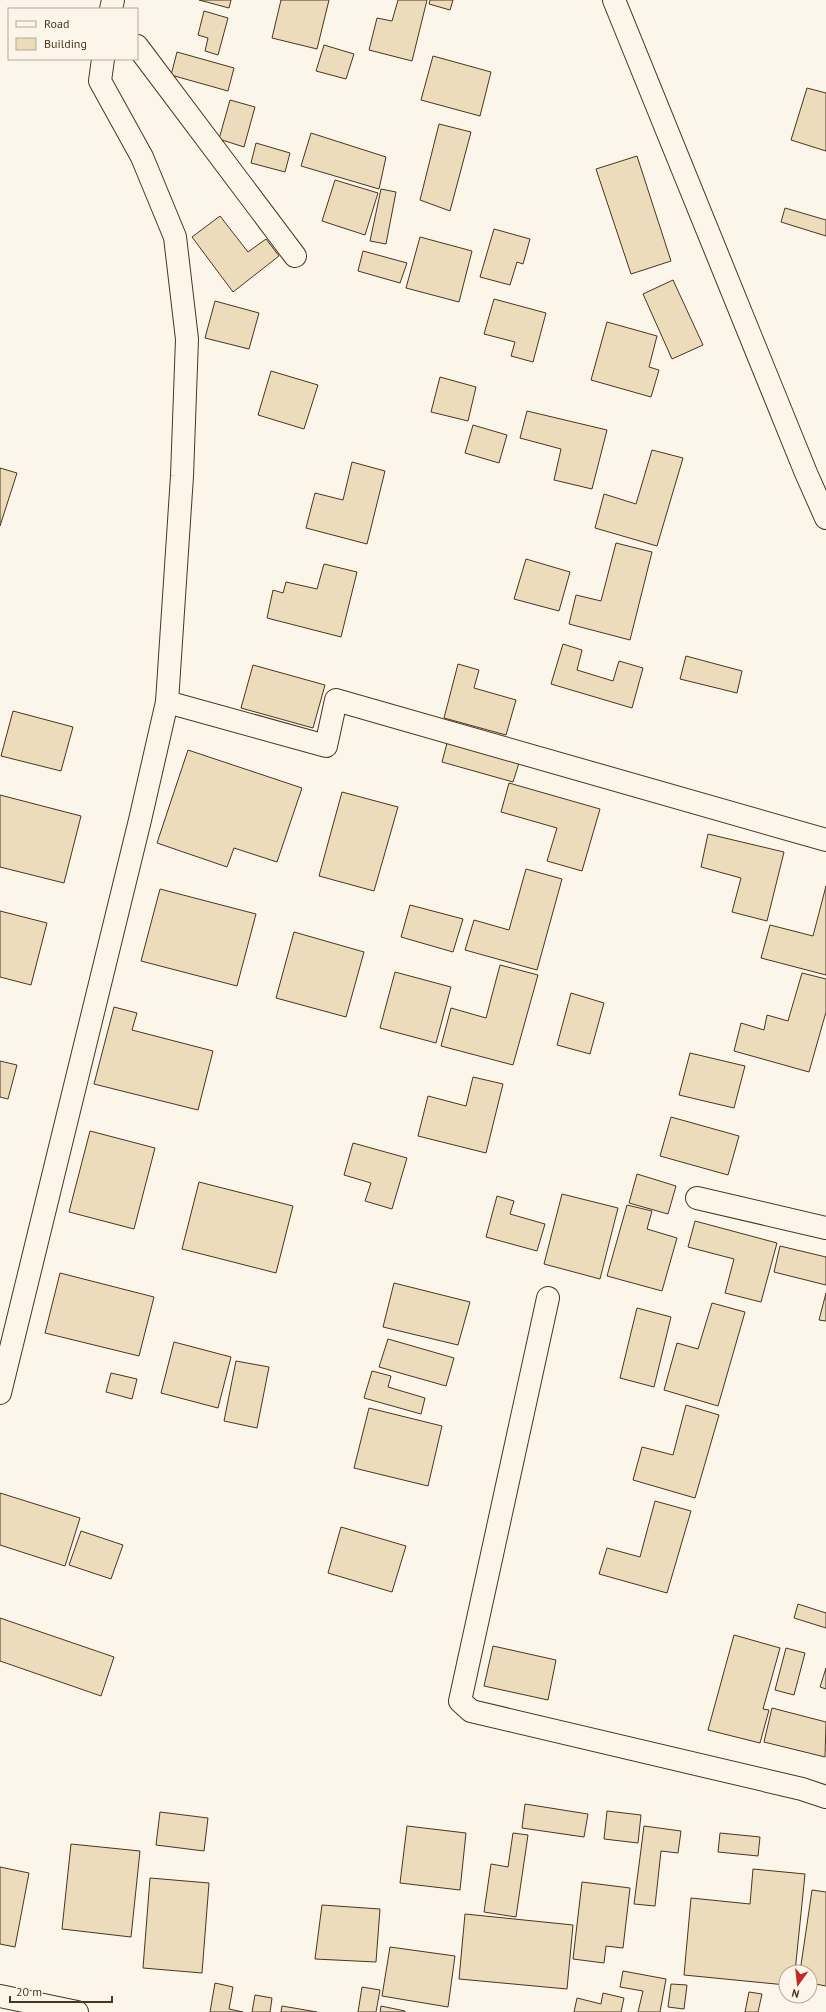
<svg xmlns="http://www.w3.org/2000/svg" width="826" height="2012" viewBox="0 0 826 2012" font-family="'PT Sans',sans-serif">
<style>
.building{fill:#ecdcbc;stroke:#4a3520}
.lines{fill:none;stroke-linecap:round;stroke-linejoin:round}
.street-casing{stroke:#4a3520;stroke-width:24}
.street{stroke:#fbf6e9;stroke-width:22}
</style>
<rect width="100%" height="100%" fill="#fbf6e9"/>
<g class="building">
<polygon points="199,0 231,0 229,8"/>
<polygon points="281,0 329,0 317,49 272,38"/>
<polygon points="398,0 427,0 412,61 369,50 377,18 392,21"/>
<polygon points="430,0 453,0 450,10 429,4"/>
<polygon points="204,11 228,18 218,55 205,51 208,38 198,35"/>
<polygon points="324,45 354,54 346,79 316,71"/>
<polygon points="177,52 234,68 228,91 171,75"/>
<polygon points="433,56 491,72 480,116 421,100"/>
<polygon points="807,88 826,93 826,151 791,140"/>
<polygon points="230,100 255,107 244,147 219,139"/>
<polygon points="439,124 471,132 450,211 420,200"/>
<polygon points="311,133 386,157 379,189 301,166"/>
<polygon points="256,143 290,153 285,172 251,163"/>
<polygon points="637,156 671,261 631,274 596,169"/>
<polygon points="335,180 378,193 365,235 322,221"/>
<polygon points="381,189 396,192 386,244 370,241"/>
<polygon points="785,208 826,220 826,236 781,222"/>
<polygon points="220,216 248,252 266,239 279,256 233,292 192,237"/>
<polygon points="494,229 530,239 523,264 517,262 510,285 480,277"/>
<polygon points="420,237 472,251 459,302 406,288"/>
<polygon points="363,251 407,263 400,283 358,271"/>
<polygon points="673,280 703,345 672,359 643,294"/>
<polygon points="494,299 546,313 533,362 511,356 515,342 484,334"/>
<polygon points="215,301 259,313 249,349 205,338"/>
<polygon points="607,322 657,336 649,367 659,370 651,397 591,380"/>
<polygon points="271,371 318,385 304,429 258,415"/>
<polygon points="440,377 476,387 468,421 431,412"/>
<polygon points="527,411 607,430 592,489 554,480 561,449 520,438"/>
<polygon points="473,425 507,435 499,463 465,453"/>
<polygon points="652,450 683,458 657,546 595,528 604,494 636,504"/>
<polygon points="352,462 385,471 367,544 306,528 315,493 343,500"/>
<polygon points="0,468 17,473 0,526"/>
<polygon points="616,543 652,552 630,640 569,624 576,595 601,601"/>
<polygon points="526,559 570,572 559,611 514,599"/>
<polygon points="324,564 357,572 341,637 267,618 273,590 283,593 286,582 317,589"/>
<polygon points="563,644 582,650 577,670 613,681 619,661 643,668 632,708 551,684"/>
<polygon points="686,656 742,671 737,693 680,679"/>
<polygon points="458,664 479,670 474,688 516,700 506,735 444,718"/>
<polygon points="253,665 325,685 313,728 241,708"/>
<polygon points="13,711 73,727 61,771 1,756"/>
<polygon points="447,743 519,763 513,782 442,762"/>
<polygon points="188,750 302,788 277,862 234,848 227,867 157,843"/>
<polygon points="509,783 600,809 582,871 547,861 557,828 501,812"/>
<polygon points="342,792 398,807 374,891 319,876"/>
<polygon points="0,795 81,816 64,883 0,867"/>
<polygon points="708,834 784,852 767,921 732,912 741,878 701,867"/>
<polygon points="526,869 562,879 537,970 465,950 474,920 509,930"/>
<polygon points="826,886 826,975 761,958 770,925 813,936"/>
<polygon points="160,889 256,914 237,986 141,961"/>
<polygon points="410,905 463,919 453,952 401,937"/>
<polygon points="0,911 47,923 31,985 0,977"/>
<polygon points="294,932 364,952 346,1017 276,998"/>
<polygon points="500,965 538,975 513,1065 441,1046 451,1008 486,1018"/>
<polygon points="395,972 451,987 436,1043 380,1028"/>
<polygon points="802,973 826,979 826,1012 809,1072 734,1051 741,1023 764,1030 767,1015 788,1021"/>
<polygon points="571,993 604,1003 590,1054 557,1045"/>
<polygon points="114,1007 137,1013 132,1030 213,1051 198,1110 94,1084"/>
<polygon points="690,1053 745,1066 734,1108 679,1095"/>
<polygon points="0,1061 17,1065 8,1099 0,1097"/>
<polygon points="473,1077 503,1084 486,1153 418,1136 428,1096 466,1106"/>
<polygon points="671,1117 739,1136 728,1175 660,1156"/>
<polygon points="90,1131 155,1148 134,1229 69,1212"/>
<polygon points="353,1143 407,1158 392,1209 365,1201 371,1183 344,1175"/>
<polygon points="637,1174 676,1186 668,1214 629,1203"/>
<polygon points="199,1182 293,1206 276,1273 182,1249"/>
<polygon points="562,1194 618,1208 600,1279 544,1264"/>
<polygon points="497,1196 514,1201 510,1214 545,1224 537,1251 486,1237"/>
<polygon points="627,1205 652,1211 647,1229 677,1238 662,1291 607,1276"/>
<polygon points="695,1221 777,1243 761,1302 725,1293 734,1259 688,1247"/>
<polygon points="780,1246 826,1257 826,1285 774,1272"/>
<polygon points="60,1273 154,1297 139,1356 45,1333"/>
<polygon points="394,1283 470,1302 458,1345 383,1327"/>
<polygon points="826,1293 826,1321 819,1320"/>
<polygon points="712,1303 745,1312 718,1406 664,1390 677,1343 698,1349"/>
<polygon points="637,1308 671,1317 654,1387 620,1378"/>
<polygon points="388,1339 454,1358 446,1386 379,1367"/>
<polygon points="174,1342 231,1357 218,1408 161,1393"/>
<polygon points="236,1361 269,1367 257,1428 224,1421"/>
<polygon points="372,1371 391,1376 388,1387 425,1398 421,1414 364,1398"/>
<polygon points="111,1373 137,1379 132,1399 106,1392"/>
<polygon points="686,1405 719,1415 695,1498 633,1480 642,1447 673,1455"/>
<polygon points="369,1408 442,1426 428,1486 354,1468"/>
<polygon points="0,1493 80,1518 65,1566 0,1545"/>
<polygon points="655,1501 691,1511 667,1593 599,1574 607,1548 640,1557"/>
<polygon points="341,1527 406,1546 392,1592 328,1573"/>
<polygon points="81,1531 123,1545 111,1579 69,1565"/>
<polygon points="798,1604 826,1613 826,1628 794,1618"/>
<polygon points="0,1618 114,1657 101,1696 0,1661"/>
<polygon points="734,1635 780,1648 763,1709 769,1710 760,1743 708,1730"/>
<polygon points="493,1646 556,1660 548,1700 484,1686"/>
<polygon points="786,1648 805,1653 794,1695 775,1690"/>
<polygon points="826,1668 826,1689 820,1687"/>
<polygon points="772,1708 826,1722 825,1757 764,1742"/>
<polygon points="525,1804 588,1814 584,1837 522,1828"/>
<polygon points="607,1811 641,1815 638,1843 604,1839"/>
<polygon points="160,1812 208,1818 204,1851 156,1845"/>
<polygon points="407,1826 466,1833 460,1890 400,1883"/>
<polygon points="644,1826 681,1831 678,1853 661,1851 655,1906 634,1904"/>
<polygon points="513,1833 528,1835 516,1917 484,1912 491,1864 508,1867"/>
<polygon points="720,1833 760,1837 758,1856 718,1852"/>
<polygon points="71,1844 140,1851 131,1937 62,1929"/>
<polygon points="0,1867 29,1873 15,1947 0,1944"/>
<polygon points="753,1869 805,1874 795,1972 786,1972 786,1985 684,1975 691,1898 750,1904"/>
<polygon points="150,1878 209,1883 202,1973 143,1968"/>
<polygon points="582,1882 630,1888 623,1948 606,1946 604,1963 573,1959"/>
<polygon points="812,1890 826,1892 826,1986 810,1983 810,1972 800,1972"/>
<polygon points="322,1905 380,1909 376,1962 315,1959"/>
<polygon points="465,1914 573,1925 567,1989 459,1979"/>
<polygon points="390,1947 455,1956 448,2007 382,1996"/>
<polygon points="623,1971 666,1979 660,2012 638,2012 643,1991 620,1987"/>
<polygon points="215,1983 233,1987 229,2009 243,2012 210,2012"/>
<polygon points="671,1984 687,1985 684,2009 668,2007"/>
<polygon points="362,1987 380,1990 376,2012 358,2012"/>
<polygon points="749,1992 762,1994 758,2012 745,2012"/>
<polygon points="603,1993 624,1998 621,2012 574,2012 577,1998 601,2004"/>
<polygon points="255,1995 272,1998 270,2012 252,2012"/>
<polygon points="282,2006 317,2012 281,2012"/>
<polygon points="381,2006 405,2011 405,2012 380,2012"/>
</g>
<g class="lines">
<g class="street-casing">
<g id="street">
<polyline points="614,0 806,473 826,518"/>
<polyline points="111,9 113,0"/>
<polyline points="137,46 295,256"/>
<polyline points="167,702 326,746 336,700 826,840"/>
<polyline points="697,1198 826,1228"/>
<polyline points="548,1298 460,1701 471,1711 802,1789 826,1797"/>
<polyline points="0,1393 140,820 167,702 182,476 187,339 175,237 142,157 100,81 103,59"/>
<polyline points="0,1996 77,2012"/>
</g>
</g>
<use href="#street" class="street"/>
</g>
<rect x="8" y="8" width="130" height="52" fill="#fbf6e9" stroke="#b4a999"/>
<rect x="16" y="21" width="20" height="6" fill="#fbf6e9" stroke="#b4a999"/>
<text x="44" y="28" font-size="12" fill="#4a3520">Road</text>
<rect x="16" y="38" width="20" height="12" fill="#ecdcbc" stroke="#b4a999"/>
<text x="44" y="48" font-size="12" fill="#4a3520">Building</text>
<g transform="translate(798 1984) rotate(195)"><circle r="19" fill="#fbf6e9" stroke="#b4a999"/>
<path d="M0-3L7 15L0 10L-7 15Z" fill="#c62828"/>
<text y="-6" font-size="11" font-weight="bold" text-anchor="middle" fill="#4a3520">N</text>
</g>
<path d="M10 1996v6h102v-6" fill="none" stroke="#4a3520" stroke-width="2"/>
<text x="16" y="1996" font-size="12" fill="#4a3520" stroke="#fbf6e9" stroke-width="3" paint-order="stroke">20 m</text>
</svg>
